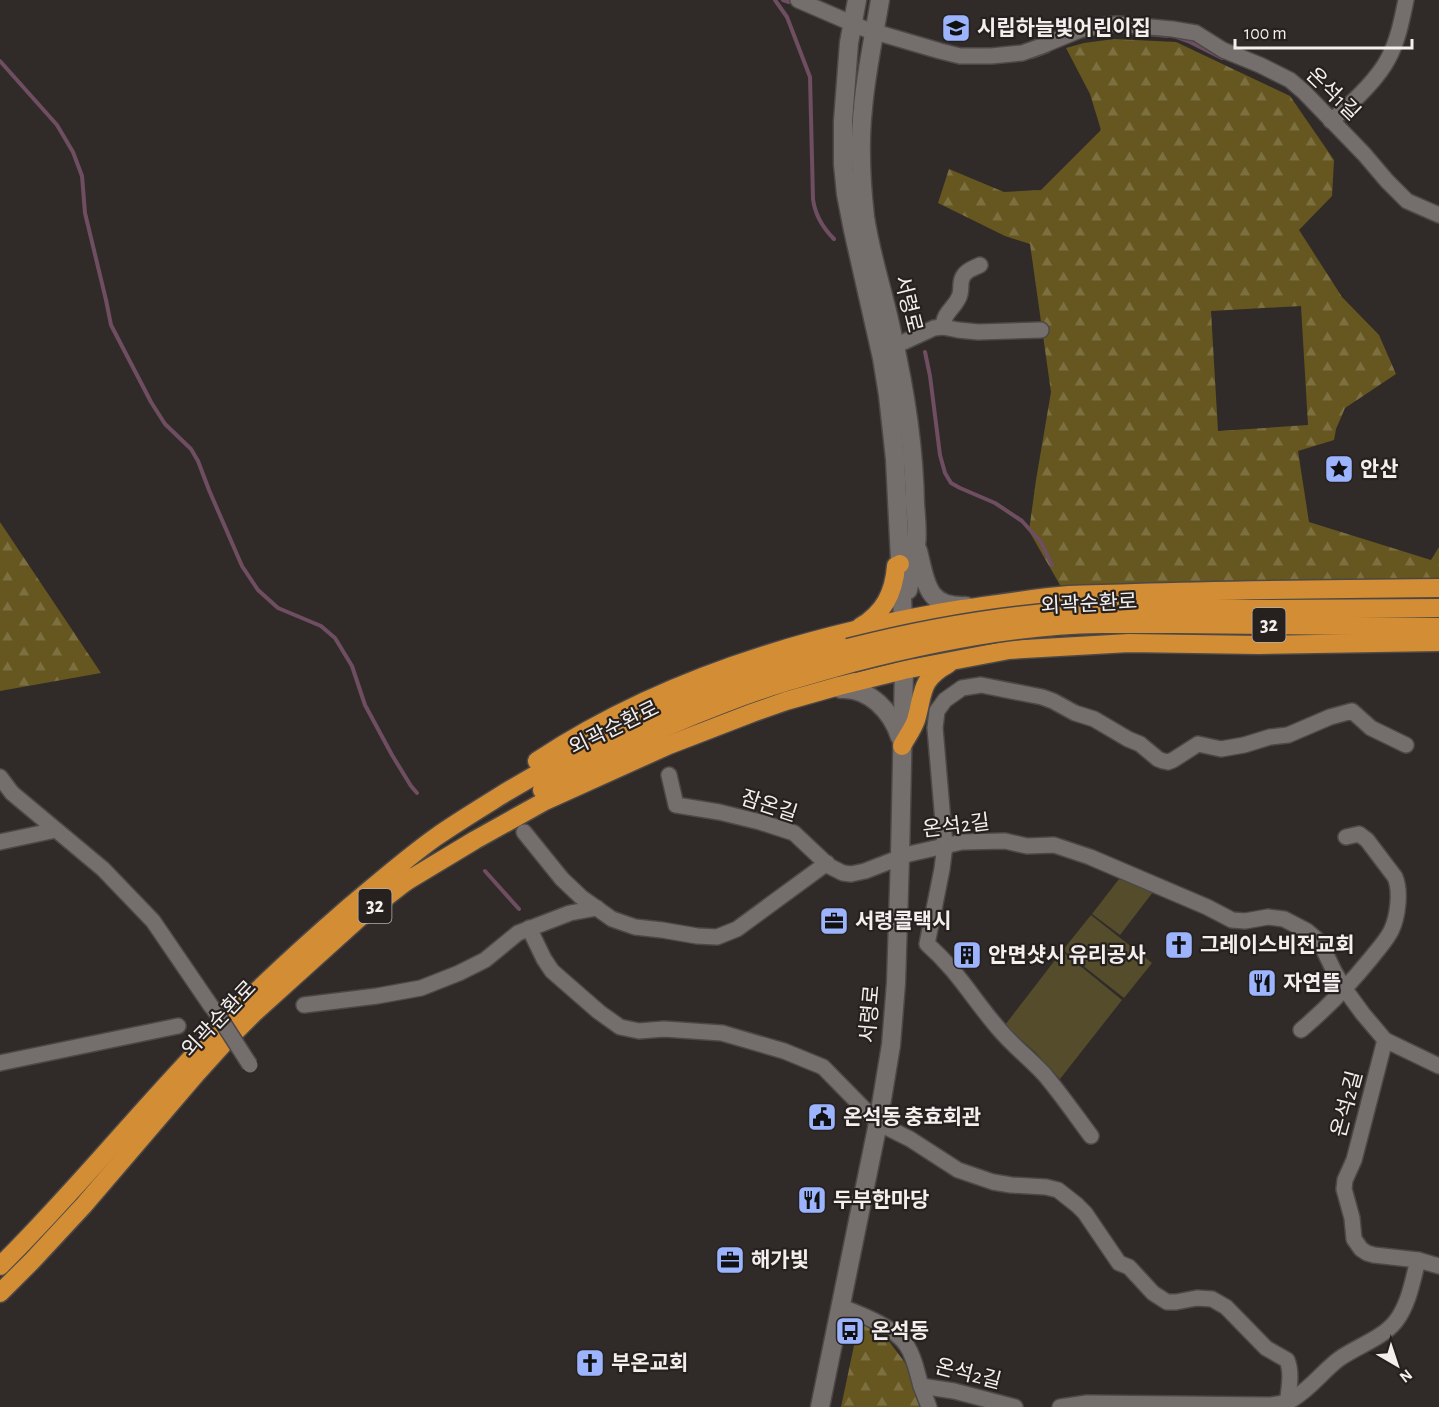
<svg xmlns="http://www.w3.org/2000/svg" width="1439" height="1407" viewBox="0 0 1439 1407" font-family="'Alegreya Sans','Noto Sans KR',sans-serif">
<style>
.green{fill:#544c2b}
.forest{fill:url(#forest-firs);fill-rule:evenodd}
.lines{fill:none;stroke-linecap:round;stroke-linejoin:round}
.stream{stroke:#6e4e60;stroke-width:4}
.street-casing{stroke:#4c4847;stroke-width:18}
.secondary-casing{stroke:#4c4847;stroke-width:21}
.highway-casing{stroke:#4c4847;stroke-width:21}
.street{stroke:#746f6c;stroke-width:15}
.secondary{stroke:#746f6c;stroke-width:18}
.highway{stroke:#d38d34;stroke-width:18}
.street-bridge-casing{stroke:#4c4847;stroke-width:18;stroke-linecap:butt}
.highway-bridge-casing{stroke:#4c4847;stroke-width:21;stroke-linecap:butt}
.street-bridge{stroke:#746f6c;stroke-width:15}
.highway-bridge{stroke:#d38d34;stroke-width:18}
.labels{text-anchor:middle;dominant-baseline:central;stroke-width:4.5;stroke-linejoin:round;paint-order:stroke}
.shield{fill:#26211f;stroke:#b5b1b0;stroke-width:1.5}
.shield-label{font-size:20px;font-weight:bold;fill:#f2efee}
.poi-label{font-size:21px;font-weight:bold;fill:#f2efee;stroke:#26211f;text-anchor:start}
.street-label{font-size:21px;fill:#f2efee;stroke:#26211f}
</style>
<defs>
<pattern id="forest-firs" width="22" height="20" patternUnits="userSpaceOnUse" patternTransform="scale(1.5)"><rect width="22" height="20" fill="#65571f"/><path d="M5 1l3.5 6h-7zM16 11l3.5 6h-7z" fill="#7c6f40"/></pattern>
</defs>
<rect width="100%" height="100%" fill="#302b29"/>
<g class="green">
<polygon points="1119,879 1153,892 1120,935 1092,914"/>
<polygon points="1091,915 1152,963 1124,998 1063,950"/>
<polygon points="1062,951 1122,1000 1060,1079 1035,1052 1005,1025"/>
</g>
<g class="forest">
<path d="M1114,39l62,3 114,54 44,64 -2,36 -33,34 43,67 37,38 17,39 -51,34 -9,21 -2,11 -36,11 11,71 122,38 8,-13v36l-18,2h-361l-31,-54 7,-51 15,-88 -21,-148 -25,-8 -67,-33 11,-34 55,23 37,-2 60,-60 -11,-36 -24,-46 18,-5zM1301,306l7,119 -90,6 -7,-120z"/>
<polygon points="0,522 101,673 0,691"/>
<polygon points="859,1322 888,1340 906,1364 921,1407 841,1407"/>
</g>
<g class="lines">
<g class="stream">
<path d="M775,0l12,17 23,60 3,122c2,16 10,29 21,40"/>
<polyline points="783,0 789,2"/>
<polyline points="1118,31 1167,36"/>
<polyline points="1177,37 1188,41 1222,58"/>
<polyline points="1033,57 1049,51"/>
<polyline points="0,61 57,125 73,152 82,176 85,213 106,300 111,325 151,402 165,424 191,449 198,461 209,490 242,566 258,590 278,608 321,626 335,638 352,666 365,705 392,755 411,786 417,793"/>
<polyline points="925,352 930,376 940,455 945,473 951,483 960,488 995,503 1022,521 1041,542 1052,565"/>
<polyline points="485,871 519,909"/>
</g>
<g class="street-casing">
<g id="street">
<polyline points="798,0 865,29 940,51 960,56 991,56 1022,53 1039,47 1080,30 1104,25 1117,24 1172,29 1196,33 1223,50 1260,65 1290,80 1304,92 1364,154 1387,181 1407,201 1439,215"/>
<path d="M1331,121c19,-16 46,-41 57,-62 10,-18 14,-40 18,-59"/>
<path d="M943,327c1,-17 14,-20 17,-33 2,-7 -1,-13 4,-19 3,-5 10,-7 16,-10"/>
<polyline points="895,346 934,328 943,327 958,330 978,332 1041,330"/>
<path d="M669,775l7,30 43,7 41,10 34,11 35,33 14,7 8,1 14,-3 44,-17 53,-12 43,-1 22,5 27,-1 36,12 117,50 25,13 13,1 23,-4 16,2 23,12 13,11 14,29 10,17 19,26 22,26 -31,120 -9,20 -1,9 8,29 2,21 7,10 6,4 7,2 44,5c-5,19 -9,44 -22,61 -14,18 -39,25 -57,38 -16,12 -28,29 -46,40 -8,4 -17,6 -27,6l-179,-2 -27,4"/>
<polyline points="0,777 12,793 103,869 153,921 211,1006 216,1012"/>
<polyline points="524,832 562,879 581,897 612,919 635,927 662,930 697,936 717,937 737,929 827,863"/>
<polyline points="0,842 56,830"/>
<path d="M529,928l15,31 8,12 47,41 21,15 19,4 25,-2 58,4 62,18 39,16 55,56 32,16 48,31 35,12 18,3 35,2 12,3 19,15 8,8 34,50 10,4 24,26 14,9h9l21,-4 15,1 14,8 40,41 21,12c6,14 1,32 0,47"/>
<polyline points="304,1005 377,996 421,988 459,973 485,960 518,933 570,913 597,908"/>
<path d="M1301,1030c26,-22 50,-47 71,-73 6,-8 14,-16 19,-26 7,-14 10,-40 4,-54l-28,-37 -8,-6 -13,3"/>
<polyline points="1385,1040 1439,1066"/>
<polyline points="0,1063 178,1026"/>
<path d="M1091,1136c-15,-20 -30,-42 -47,-62 -15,-16 -32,-29 -46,-46 -25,-29 -41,-58 -71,-84l15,-75 3,-24 -10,-117 2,-17 8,-11 17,-12 19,-3 61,12 11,4 22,12 19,6 34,20 12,5 18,15 5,2 5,1 5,-2 25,-16 23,5 23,-4 26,-8 18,-2 42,-18 22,-6 19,17 35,17"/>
<polyline points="1418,1260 1439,1266"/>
<path d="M842,1307c20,8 53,20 65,39 8,12 10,27 14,40l33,5 61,16"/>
<polyline points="921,1386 929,1407"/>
</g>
</g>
<g class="secondary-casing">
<g id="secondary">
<path d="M880,0c-6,36 -14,72 -17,108 -4,36 -2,74 2,109 6,40 19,77 27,116 13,56 22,113 23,171 1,14 3,28 1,42 -2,15 -5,30 -8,44"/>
<path d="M918,551c8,31 8,57 48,55"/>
<path d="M839,686l2,3c28,-2 51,23 59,48"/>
<polyline points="820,1407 878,1123 891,1045 896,983 900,857 904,670 903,619 895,459 888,395 882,358 853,230 846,194 843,164 843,121 849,43 857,0"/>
</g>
</g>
<g class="highway-casing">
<g id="highway">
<polyline points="1106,609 1141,608 1248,609 1439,608"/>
<polyline points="1100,624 1175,624 1439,627"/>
<path d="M860,627c24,-14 34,-34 36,-61l4,-2"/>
<path d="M902,746c4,-8 11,-17 14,-26 8,-27 3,-40 32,-56"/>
<path d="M537,761c127,-84 276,-128 425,-152 36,-5 71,-11 107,-14 22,-1 44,-1 66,-2 101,-3 203,-4 304,-5"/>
<path d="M542,790c58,-33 119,-63 183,-87 41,-16 84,-28 127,-40"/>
<polyline points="402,884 475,840 545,801 669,745 752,713 786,701 839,686 904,670 1009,650 1129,643 1259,645 1439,642"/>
<path d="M0,1266c75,-74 141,-157 215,-233 42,-44 87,-85 133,-125 29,-24 57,-49 88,-71 23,-16 48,-31 72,-46 82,-49 167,-90 258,-120 27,-9 55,-16 82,-23"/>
<polyline points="0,1293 32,1261 84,1205 197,1073 225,1042 255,1012 358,919 412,877"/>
</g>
</g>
<use href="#street" class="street"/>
<use href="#secondary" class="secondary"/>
<use href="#highway" class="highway"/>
<g class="street-bridge-casing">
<polyline id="street-bridge" points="216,1012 250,1065"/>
</g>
<g class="highway-bridge-casing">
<g id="highway-bridge">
<path d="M848,648c86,-22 171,-36 258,-39"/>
<path d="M852,663c80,-21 164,-38 248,-39"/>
</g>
</g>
<use href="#street-bridge" class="street-bridge"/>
<use href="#highway-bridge" class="highway-bridge"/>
</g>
<defs>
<g id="school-square" transform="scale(1.5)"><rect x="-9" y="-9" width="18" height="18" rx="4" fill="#9cb4fd" stroke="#26211f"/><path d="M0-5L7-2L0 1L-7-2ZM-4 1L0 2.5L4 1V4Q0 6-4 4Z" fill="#111"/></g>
<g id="sight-square" transform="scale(1.5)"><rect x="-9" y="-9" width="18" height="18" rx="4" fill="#9cb4fd" stroke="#26211f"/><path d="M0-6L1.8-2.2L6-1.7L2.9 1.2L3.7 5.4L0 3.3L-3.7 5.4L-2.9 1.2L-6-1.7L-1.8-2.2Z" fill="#111"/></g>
<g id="office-square" transform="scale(1.5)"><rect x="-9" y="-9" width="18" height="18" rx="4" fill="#9cb4fd" stroke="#26211f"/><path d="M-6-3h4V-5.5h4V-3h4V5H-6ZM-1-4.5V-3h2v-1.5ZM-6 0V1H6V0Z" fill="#111"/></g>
<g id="church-square" transform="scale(1.5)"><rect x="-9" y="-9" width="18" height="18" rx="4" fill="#9cb4fd" stroke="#26211f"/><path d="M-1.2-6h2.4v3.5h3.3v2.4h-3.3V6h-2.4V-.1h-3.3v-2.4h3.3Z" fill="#111"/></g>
<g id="building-square" transform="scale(1.5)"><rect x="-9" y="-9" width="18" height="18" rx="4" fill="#9cb4fd" stroke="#26211f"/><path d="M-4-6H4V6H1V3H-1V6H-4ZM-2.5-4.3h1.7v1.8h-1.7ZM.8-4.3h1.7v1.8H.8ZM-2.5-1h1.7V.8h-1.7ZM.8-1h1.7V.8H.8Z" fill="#111"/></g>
<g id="restaurant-square" transform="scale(1.5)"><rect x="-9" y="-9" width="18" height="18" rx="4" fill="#9cb4fd" stroke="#26211f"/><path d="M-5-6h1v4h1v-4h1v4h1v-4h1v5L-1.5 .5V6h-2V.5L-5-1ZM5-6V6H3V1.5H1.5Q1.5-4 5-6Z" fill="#111"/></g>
<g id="civic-square" transform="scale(1.5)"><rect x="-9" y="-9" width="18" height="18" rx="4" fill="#9cb4fd" stroke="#26211f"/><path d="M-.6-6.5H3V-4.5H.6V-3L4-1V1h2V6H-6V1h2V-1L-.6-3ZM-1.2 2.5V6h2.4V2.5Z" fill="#111"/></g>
<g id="bus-square" transform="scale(1.5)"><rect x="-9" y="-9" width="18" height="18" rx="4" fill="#9cb4fd" stroke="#26211f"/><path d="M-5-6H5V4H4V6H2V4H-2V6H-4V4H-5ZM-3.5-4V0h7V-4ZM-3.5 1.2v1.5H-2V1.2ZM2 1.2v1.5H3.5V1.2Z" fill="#111"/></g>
</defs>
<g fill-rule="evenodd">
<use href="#school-square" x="956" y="28"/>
<use href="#sight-square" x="1339" y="469"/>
<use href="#office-square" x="834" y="921"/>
<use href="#church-square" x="1179" y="945"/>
<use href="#building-square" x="967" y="955"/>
<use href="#restaurant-square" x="1262" y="983"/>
<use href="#civic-square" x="822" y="1117"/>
<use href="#restaurant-square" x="812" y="1200"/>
<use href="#office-square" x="730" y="1260"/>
<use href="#bus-square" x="850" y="1331"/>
<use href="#church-square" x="590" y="1363"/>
</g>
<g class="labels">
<g class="shield">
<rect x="1252.5" y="608" width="33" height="34" rx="4.5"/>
<rect x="358.5" y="889" width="33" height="34" rx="4.5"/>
</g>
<g class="shield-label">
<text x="1269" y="625">32</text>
<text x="375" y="906">32</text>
</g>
<g class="poi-label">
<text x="977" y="28">시립하늘빛어린이집</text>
<text x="1360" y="469">안산</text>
<text x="855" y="921">서령콜택시</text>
<text x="1200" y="945">그레이스비전교회</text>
<text x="988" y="955">안면샷시 유리공사</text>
<text x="1283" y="983">자연뜰</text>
<text x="843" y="1117">온석동 충효회관</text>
<text x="833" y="1200">두부한마당</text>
<text x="751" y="1260">해가빛</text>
<text x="871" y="1331">온석동</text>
<text x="611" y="1363">부온교회</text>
</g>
<g class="street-label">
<text transform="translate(1333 94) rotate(44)">온석1길</text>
<text transform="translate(908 304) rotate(76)">서령로</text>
<text transform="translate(1089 604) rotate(-3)">외곽순환로</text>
<text transform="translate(614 728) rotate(-26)">외곽순환로</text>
<text transform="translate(769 806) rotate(18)">잠온길</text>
<text transform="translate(956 826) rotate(-7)">온석2길</text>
<text transform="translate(870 1014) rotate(-85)">서령로</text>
<text transform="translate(219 1019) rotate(-46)">외곽순환로</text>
<text transform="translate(1347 1104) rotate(-75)">온석2길</text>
<text transform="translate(968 1374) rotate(14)">온석2길</text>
</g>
</g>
<g transform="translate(1397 1365) rotate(141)" stroke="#26211f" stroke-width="4.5" paint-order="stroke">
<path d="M0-4.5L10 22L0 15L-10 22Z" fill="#f2efee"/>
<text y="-9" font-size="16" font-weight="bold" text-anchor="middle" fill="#f2efee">N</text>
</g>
<path d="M1235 39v9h177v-9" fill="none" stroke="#f2efee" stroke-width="3"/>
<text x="1244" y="39" font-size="18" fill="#f2efee" stroke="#26211f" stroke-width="4.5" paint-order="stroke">100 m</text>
</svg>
